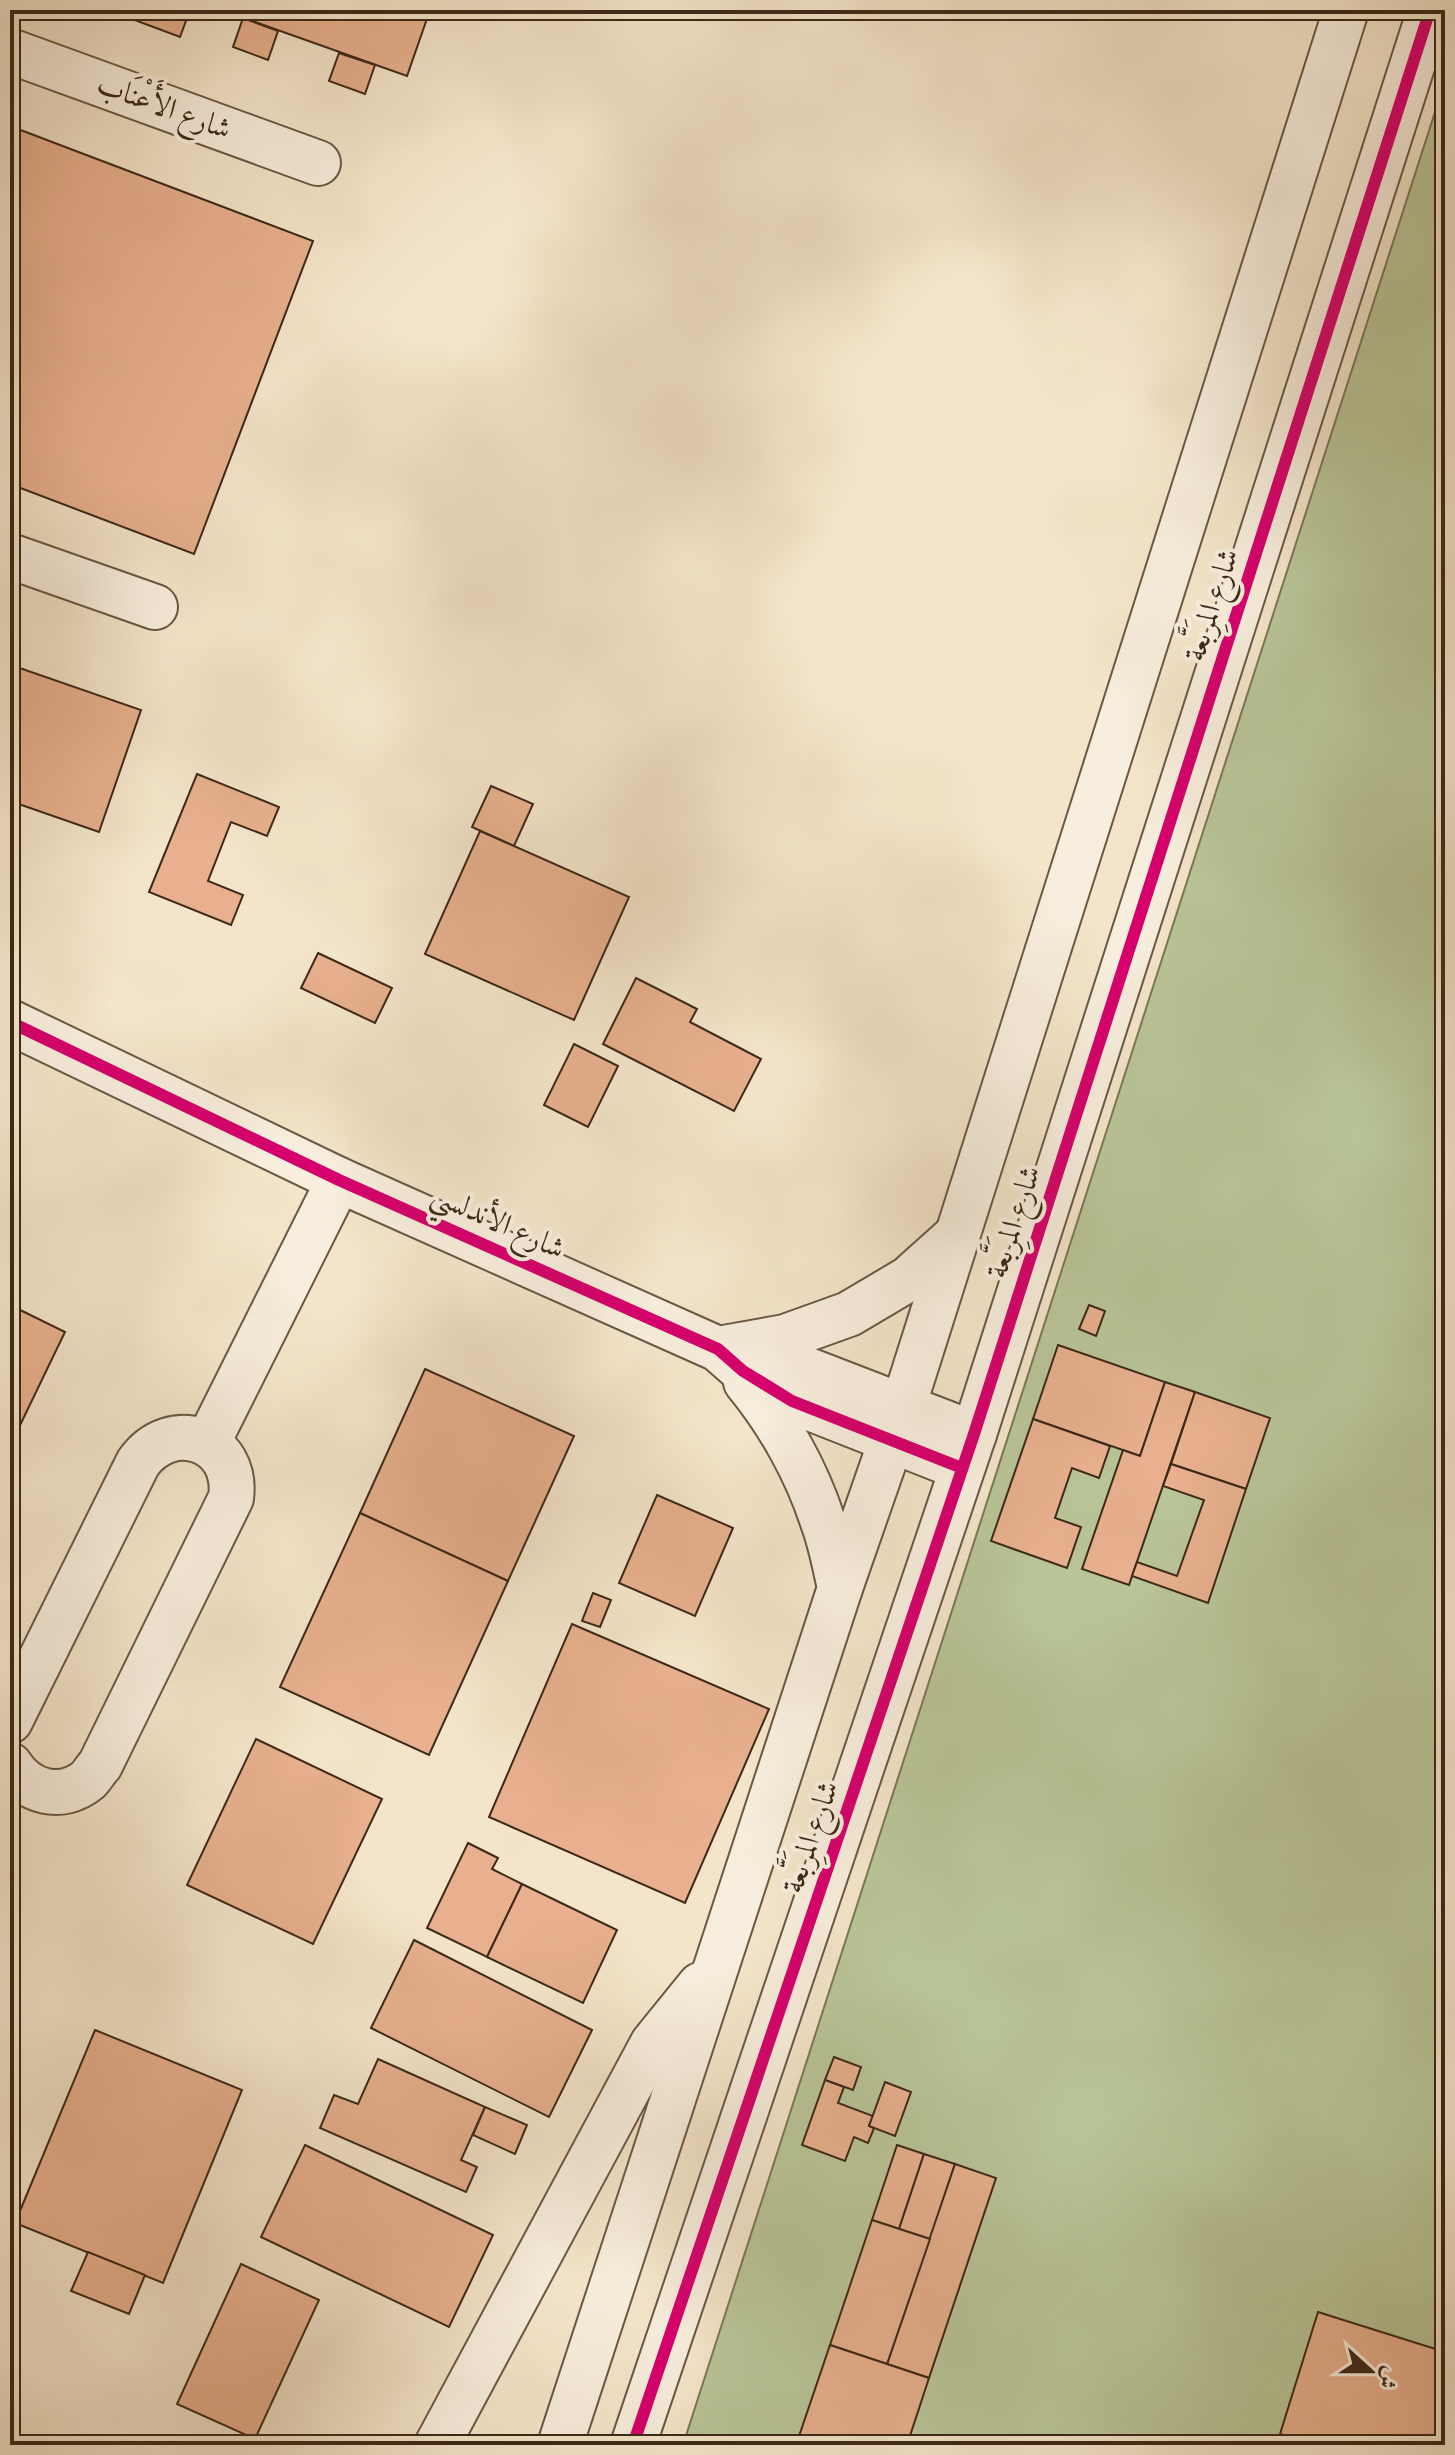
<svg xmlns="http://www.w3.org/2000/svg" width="1455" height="2455" viewBox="0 0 1455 2455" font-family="'Libre Bodoni',Amiri,serif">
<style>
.green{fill:#b9c598;stroke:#7a7758;stroke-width:2}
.building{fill:#e8b08e;stroke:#3c2918;stroke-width:2}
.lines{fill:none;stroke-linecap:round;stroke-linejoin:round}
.minor-casing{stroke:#6a5844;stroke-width:48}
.minor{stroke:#f8eedd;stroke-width:44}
.cycleway-casing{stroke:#f8eedd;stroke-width:17}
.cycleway{stroke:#d6006c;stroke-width:12}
.labels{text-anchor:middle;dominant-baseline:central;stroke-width:8;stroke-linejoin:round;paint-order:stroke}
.street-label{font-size:30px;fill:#3c2918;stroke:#f8eedd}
</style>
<rect width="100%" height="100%" fill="#f4e5ca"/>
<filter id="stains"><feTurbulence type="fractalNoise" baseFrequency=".0025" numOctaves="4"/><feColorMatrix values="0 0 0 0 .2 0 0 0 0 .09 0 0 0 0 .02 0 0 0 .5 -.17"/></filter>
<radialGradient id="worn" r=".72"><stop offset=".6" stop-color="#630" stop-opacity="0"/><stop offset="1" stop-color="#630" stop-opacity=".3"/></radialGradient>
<polygon class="green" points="1445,81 1445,2445 683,2445"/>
<g class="building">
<polygon points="108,10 190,10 180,37"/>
<polygon points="259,10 430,10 407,76 255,22"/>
<polygon points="243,18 278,31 268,60 233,47"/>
<polygon points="339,53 375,65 365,94 329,81"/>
<polygon points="10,126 313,241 194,554 10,484"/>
<polygon points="11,665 141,710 99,832 10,801"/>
<polygon points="197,774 279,807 267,836 231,822 208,881 243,895 231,925 149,892"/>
<polygon points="491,786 533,804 514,846 472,827"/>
<polygon points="480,831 629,897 574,1020 425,954"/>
<polygon points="318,953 392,988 375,1023 301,988"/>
<polygon points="636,978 697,1009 690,1022 761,1059 734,1111 603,1044"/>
<polygon points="574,1044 618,1066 588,1127 544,1105"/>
<polygon points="10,1305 65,1332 10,1446"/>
<polygon points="1089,1305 1105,1311 1096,1336 1079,1329"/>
<polygon points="1058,1345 1165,1382 1140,1456 1033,1419"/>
<polygon points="425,1369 574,1436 508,1581 360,1513"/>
<polygon points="1165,1382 1195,1392 1129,1585 1082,1569 1123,1450 1140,1456"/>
<polygon points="1195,1392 1270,1418 1246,1489 1171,1464"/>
<polygon points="1033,1419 1110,1446 1099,1478 1072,1468 1055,1518 1081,1527 1067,1568 991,1541"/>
<polygon points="1171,1464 1246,1489 1208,1603 1132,1576 1137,1562 1177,1576 1204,1500 1163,1486"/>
<polygon points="657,1495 733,1528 695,1616 619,1583"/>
<polygon points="360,1513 508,1581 429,1755 280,1687"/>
<polygon points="593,1593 611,1600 600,1627 582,1621"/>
<polygon points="572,1624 769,1709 685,1903 489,1817"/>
<polygon points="256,1739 382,1799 313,1944 187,1885"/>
<polygon points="468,1843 498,1858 492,1869 522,1884 487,1957 427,1928"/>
<polygon points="522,1884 617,1930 583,2003 487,1957"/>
<polygon points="414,1940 592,2030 549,2117 371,2028"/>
<polygon points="95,2030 242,2090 163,2283 15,2223"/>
<polygon points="834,2057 861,2067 853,2090 825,2080"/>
<polygon points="378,2059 485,2107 461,2160 477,2167 466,2192 320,2128 334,2095 358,2104"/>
<polygon points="825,2080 844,2087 838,2103 873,2116 869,2126 874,2128 868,2143 854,2137 845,2161 802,2145"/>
<polygon points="885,2082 911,2092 895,2136 869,2126"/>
<polygon points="485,2107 527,2125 515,2154 473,2135"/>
<polygon points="305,2145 493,2235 449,2327 261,2237"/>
<polygon points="897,2145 924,2154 899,2229 872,2220"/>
<polygon points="924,2154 955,2164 930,2239 899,2229"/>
<polygon points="955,2164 996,2178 929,2378 887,2364"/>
<polygon points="10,2180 18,2183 10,2201"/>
<polygon points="872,2220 930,2239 887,2364 830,2345"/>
<polygon points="88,2252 145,2275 129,2314 71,2291"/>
<polygon points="241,2264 319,2300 255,2439 177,2404"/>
<polygon points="1318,2312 1445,2352 1445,2445 1316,2445 1280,2434"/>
<polygon points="830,2345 929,2378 907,2445 796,2445"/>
</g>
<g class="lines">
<g class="minor-casing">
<g id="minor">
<polyline points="10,51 318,163"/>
<polyline points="10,556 155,607"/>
<polyline points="10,1022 339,1180 718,1349 743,1371 792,1401 962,1468"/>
<polyline points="718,1349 785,1337 849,1314 908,1279 957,1235"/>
<polyline points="737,1351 776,1360 808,1370 974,1434"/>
<path d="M746,1382c33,40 61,90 77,140 8,21 12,44 17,66"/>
<polyline points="208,1442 339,1180"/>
<path d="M10,1721l128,-258c33,-47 101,-24 93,35l-131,267c-4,4 -8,11 -12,15 -27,22 -61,12 -78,-15"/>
<polyline points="437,2445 653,2043 700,1985"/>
<polyline points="560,2445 840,1588 903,1407 1346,10"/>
<polyline points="633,2445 974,1434 1430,10"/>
</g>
</g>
<use href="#minor" class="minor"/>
<g class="cycleway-casing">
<g id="cycleway">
<polyline points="10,1022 339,1180 718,1349 743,1371 792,1401 962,1468"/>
<polyline points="633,2445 974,1434 1430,10"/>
</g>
</g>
<use href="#cycleway" class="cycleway"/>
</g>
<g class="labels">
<g class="street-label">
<text transform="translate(164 107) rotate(20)">شارع الأَعْنَاب</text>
<text transform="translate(1212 605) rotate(-72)">شارع المِرَبَّعة</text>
<text transform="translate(498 1222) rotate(24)">شارع الأندلسي</text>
<text transform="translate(1014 1222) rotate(-72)">شارع المِرَبَّعة</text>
<text transform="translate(811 1837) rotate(-71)">شارع المِرَبَّعة</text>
</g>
</g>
<rect width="1455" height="2455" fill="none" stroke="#f4e5ca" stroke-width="40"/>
<rect x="12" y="12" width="1431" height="2431" fill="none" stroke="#3c2918" stroke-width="4"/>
<rect x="20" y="20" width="1415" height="2415" fill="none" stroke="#3c2918" stroke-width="2"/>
<g transform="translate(1371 2371) rotate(111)" stroke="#f8eedd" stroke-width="6" paint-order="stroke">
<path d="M0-6L14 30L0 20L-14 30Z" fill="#3c2918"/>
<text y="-12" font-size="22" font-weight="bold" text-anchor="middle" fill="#3c2918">ش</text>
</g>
<rect width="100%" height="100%" filter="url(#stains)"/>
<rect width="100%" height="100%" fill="url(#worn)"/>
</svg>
